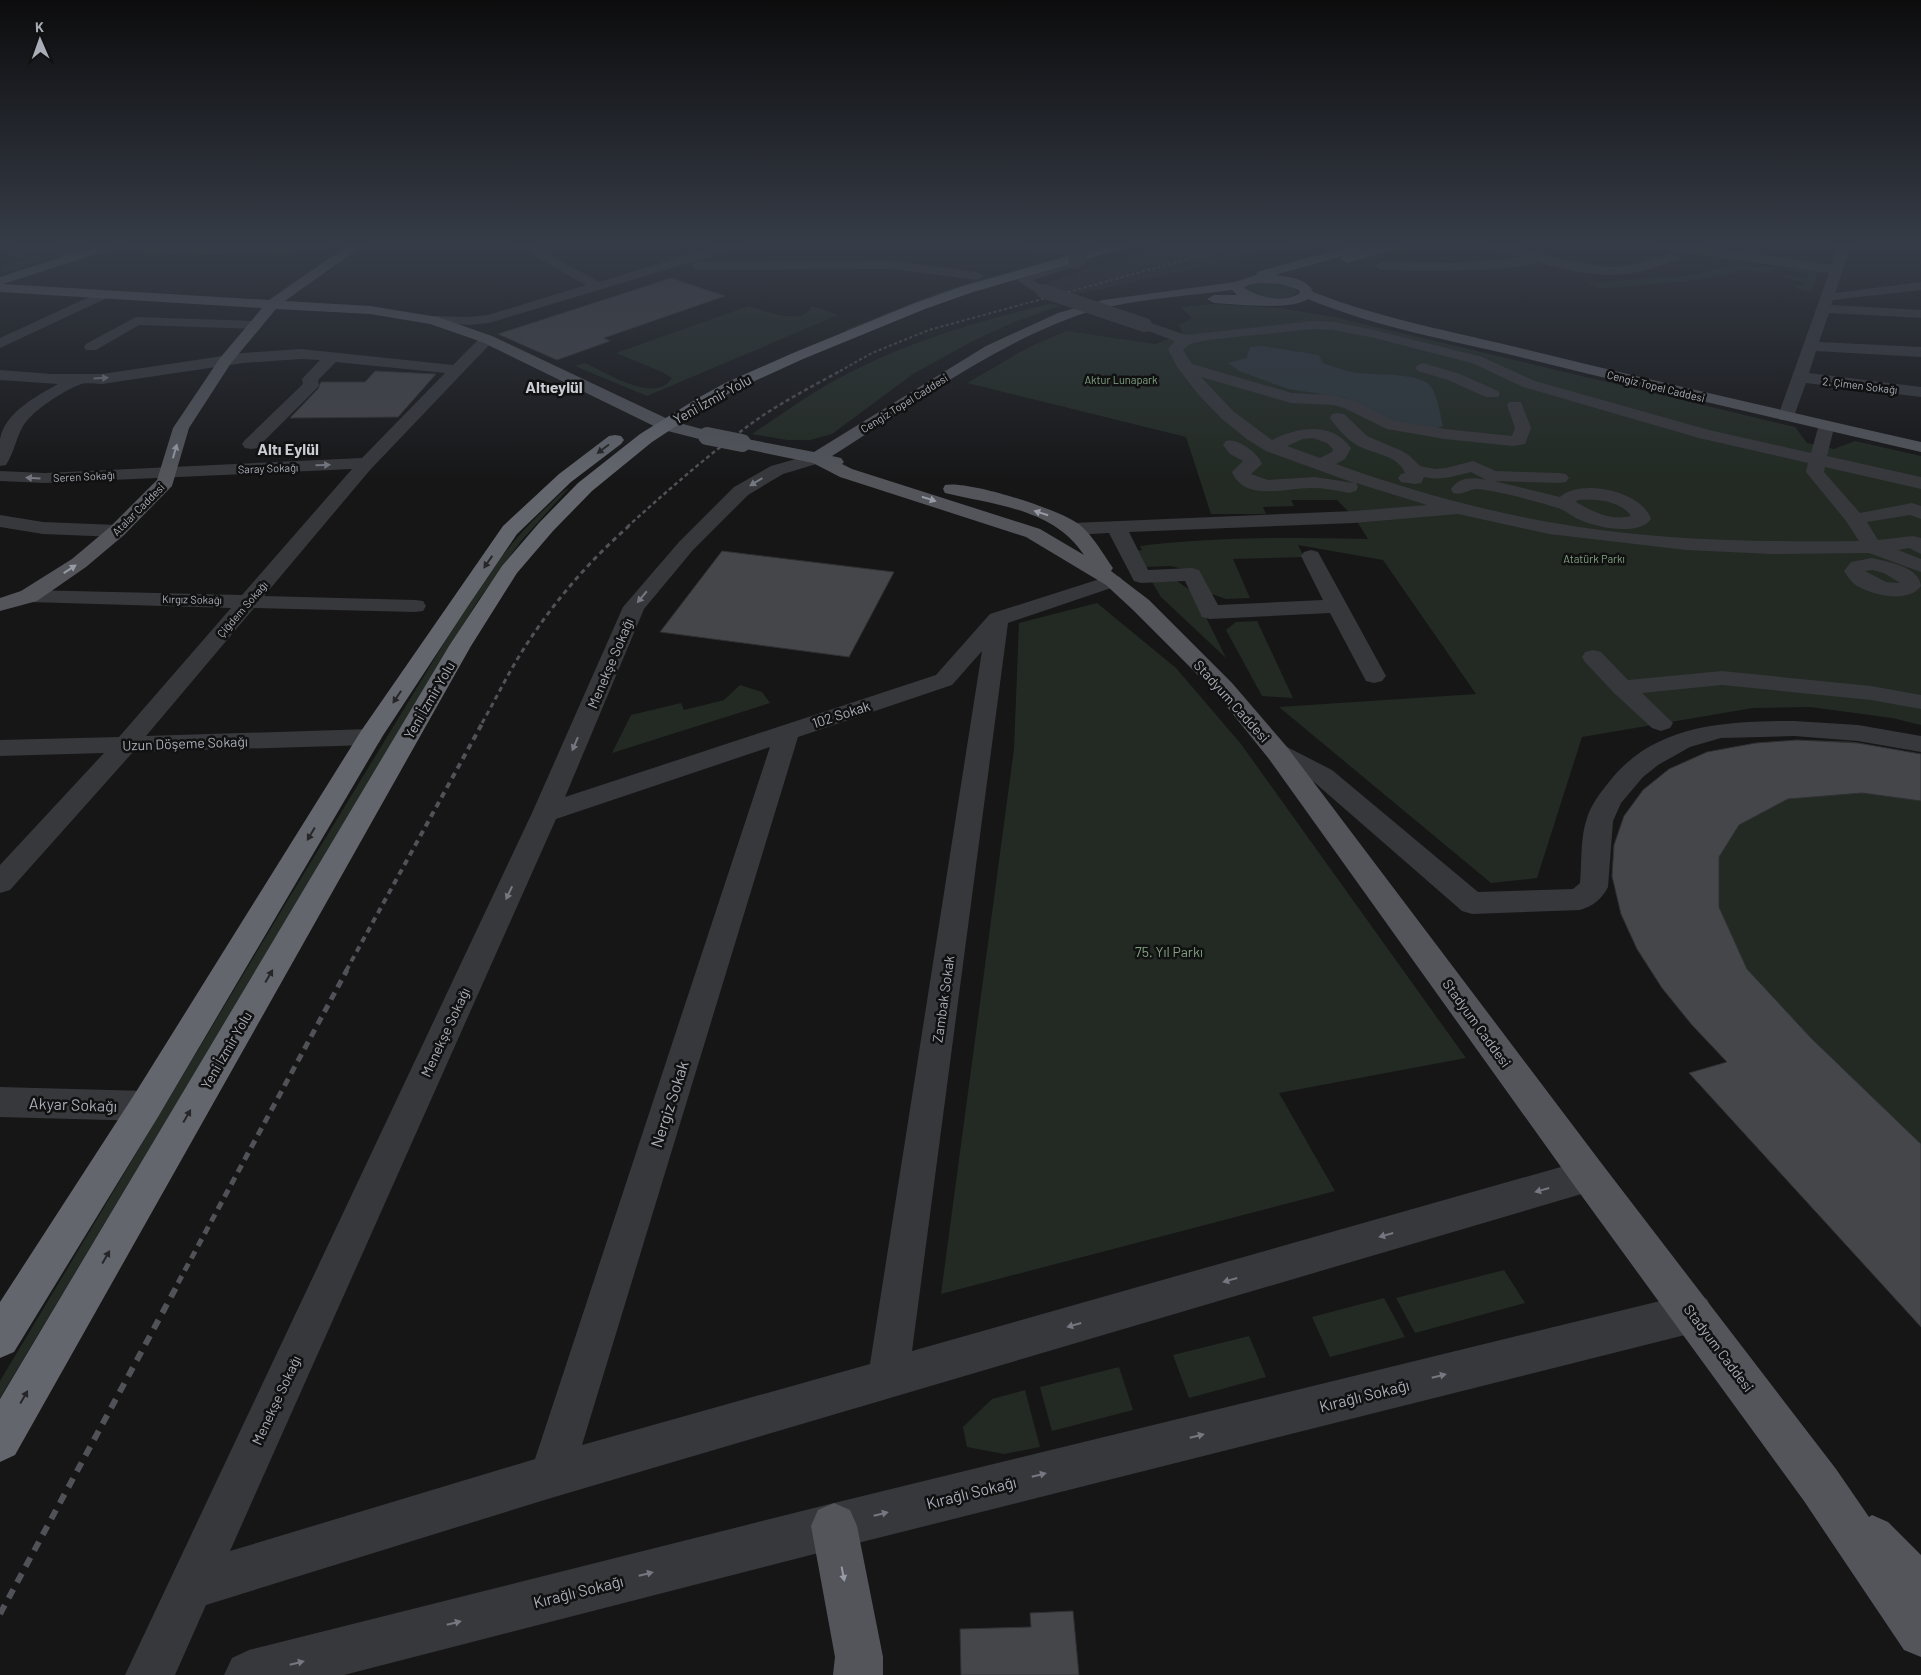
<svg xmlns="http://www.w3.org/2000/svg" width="1921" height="1675" viewBox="0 0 1921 1675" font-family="Barlow,sans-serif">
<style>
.built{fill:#222224}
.green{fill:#222a23}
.water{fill:#2e373d}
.building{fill:#45464a;stroke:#303033}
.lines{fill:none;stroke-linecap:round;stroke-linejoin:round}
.minor{fill:#37383c;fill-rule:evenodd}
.major{fill:#53555b;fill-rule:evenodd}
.highway{fill:#63666d;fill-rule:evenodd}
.rail-far5{stroke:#505257;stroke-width:2;stroke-dasharray:3 2.5;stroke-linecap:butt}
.rail-far4{stroke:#505257;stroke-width:2.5;stroke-dasharray:4 3;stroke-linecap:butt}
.rail-far3{stroke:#505257;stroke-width:3;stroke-dasharray:5 4;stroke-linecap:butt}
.rail-far2{stroke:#505257;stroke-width:4;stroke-dasharray:6 5;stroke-linecap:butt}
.rail-far1{stroke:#505257;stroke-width:5;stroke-dasharray:8 6;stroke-linecap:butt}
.rail{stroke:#505257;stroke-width:6;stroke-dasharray:10 8;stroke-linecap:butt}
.minor-bridge{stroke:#37383c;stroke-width:14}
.major-bridge{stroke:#53555b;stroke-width:18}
.oneway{fill:#757880}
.oneway2{fill:#262629}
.oneway3{fill:#979ba5}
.labels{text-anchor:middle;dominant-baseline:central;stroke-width:5;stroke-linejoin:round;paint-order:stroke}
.far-park-label{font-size:11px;fill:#80a182;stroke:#111112}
.far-street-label{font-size:11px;fill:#a8adb7;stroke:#111112}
.street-label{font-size:14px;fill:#a8adb7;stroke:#111112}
.park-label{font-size:14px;fill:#80a182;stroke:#111112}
.far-district-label{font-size:16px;font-weight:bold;fill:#c9ccd3;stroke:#111112}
.near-street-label{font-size:16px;fill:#a8adb7;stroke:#111112}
</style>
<rect width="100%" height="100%" fill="#161617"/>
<polygon class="built" points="1162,246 1287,246 1198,268 1068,296 1041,286 1082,271 1080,270"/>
<g class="green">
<polygon points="1098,246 1104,246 848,331 844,330 945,290"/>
<polygon points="17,249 55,257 3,273 1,266 24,259 0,253"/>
<polygon points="1733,265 1818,270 1812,292 1797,289 1792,284 1804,286 1805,282 1787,279 1783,275 1808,279 1808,273 1772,268 1770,273 1743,269 1735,273 1699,280 1599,289 1587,283 1685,276"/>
<path d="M1255,282c13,0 34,-2 42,10 -13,14 -38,5 -52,-3l1,-3z"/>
<path d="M1049,304l13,1 -50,18 -39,18 -60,33 -81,60 -22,6h-23l-35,-6c37,-25 73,-51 113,-69 58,-28 122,-46 184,-61z"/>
<path d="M1214,304l65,4 55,9 461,110 12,16 27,6 21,-8 66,15v269l-29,-7 -82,-11 -57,1 -171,29 -45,141 -46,5 -212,-176 197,-13 -93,-134 -85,-15 6,12 -71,2 17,39 -24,1 -17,-6 -12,-24h-14l-13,-3 -25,1 -9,-16 6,-1 -2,-4c76,-9 151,-9 228,-7l-14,-22 -17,-17h-46l3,6 -31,1 3,7h-55l-25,-77 -219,-54 62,-36 38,-16 88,13 28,-10 -4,-9 13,-7 -11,-11z"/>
<path d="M749,306c16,5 54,21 63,0l26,9 -191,81 -72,-30 10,-3c20,9 71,42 87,15l-10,-6 -46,-19z"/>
<path d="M569,488l-48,53 -44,61 -477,796v-17l286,-478 183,-301c24,-36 50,-70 82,-99 5,-5 11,-12 18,-15z"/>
<polygon points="1177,581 1194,593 1226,658 1161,597 1152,582"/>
<polygon points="1097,603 1176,668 1241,744 1466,1058 1279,1093 1335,1191 941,1294 1014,749 1019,623"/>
<polygon points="1257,621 1293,698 1262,696 1226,630 1236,622"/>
<polygon points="740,685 762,692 770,703 612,753 631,715 681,703 684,710 724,700"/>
<polygon points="1797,740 1848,741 1921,754 1921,1327 1689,1073 1727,1062 1692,1025 1662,988 1637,949 1621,914 1612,876 1614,845 1643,790 1669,769 1707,752 1756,743"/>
<polygon points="1504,1270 1525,1303 1415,1333 1396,1298"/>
<polygon points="1384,1298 1405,1337 1330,1357 1312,1317"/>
<polygon points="1249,1336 1266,1377 1189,1398 1173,1355"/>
<polygon points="1119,1367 1133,1410 1052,1431 1040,1387"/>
<polygon points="1025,1390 1040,1447 1004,1454 967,1447 963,1427 992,1399"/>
</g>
<path class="water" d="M1262,346l57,9 4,8c11,4 22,8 34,10 17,2 67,-1 75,15 6,10 8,26 11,38l-9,3 -47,-9 -41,-22 -58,-9 -49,-18 -11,-8 18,-5 4,-11z"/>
<g class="building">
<polygon points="671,278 725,296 604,338 610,341 557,360 498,334"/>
<polygon points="375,371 436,374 398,417 290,418 318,389 321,382 365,382"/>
<polygon points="722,551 894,572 849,657 660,632"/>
<polygon points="1797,740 1858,743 1921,754 1921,801 1862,793 1788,799 1739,825 1719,857 1719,907 1747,969 1811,1038 1921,1144 1921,1327 1689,1073 1727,1062 1692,1025 1662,988 1637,949 1621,914 1612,876 1614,845 1624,816 1643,790 1669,769 1707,752 1756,743"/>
<polygon points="1073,1611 1079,1675 961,1675 960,1629 1031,1627 1030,1613"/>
</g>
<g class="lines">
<g class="minor">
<path d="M15,246c14,0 62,-1 71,9l-6,4 -59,-9z"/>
<polygon points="130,246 327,246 321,250 182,255 136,250"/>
<polygon points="517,246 533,246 599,282 717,246 737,246 735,249 489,323 470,325 428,323 426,320 428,317 433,316 470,317 488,315 586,285"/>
<polygon points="1025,246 1050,246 1056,250 1050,254 1027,249"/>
<path d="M1492,246h20l49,14 49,7 22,-2 42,-12 6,4 -2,3c-17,5 -34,12 -52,14 -30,3 -61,-4 -89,-12 -13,11 -133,9 -156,8l-6,-4 6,-4 75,1 68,-5 -30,-9z"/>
<polygon points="1661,246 1695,246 1832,265 1839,246 1851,246 1835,293 1921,282 1921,290 1833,300 1831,305 1921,310 1921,318 1829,313 1819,342 1921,347 1921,357 1816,351 1809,373 1921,387 1921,397 1806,383 1794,416 1792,420 1780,420 1778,416 1829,273 1667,250"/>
<polygon points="1068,260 1073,261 1074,264 1073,267 1033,280 1050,291 1048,294 1038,294 1018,281 1021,275"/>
<polygon points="891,261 977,272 984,276 977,280 891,269 697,270 691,266 697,262"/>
<polygon points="102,291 109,295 107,298 0,348 0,338"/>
<polygon points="136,317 255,321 260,322 262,325 260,328 255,329 139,325 96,350 86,350 84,347 86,344"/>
<path d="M1145,321l41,14 127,-14 20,1 37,7 112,28 53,24 174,49 102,23 7,-25h12l3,4 -6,24 94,21v12l-96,-22 -1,5 36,41 52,-10 9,3v13l-11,-4 -43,7 11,18 35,-4 8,2v16l-12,-6 -11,2 23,9v13l-52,-19 -97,1 -86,-4 -137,-16 -91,-20 -104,9 -225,9 19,38 44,-2 7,2 19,35 105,-5 -22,-44 3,-4 7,-2 7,2 68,124 -4,5 -8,2 -8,-2 -36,-68 -120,6 -8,-2 -17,-36 -44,2 -7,-2 -25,-48 -36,2 -7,-2 -3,-4 3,-4 7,-2 281,-12 73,-6 -71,-22 2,4 -2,4 -7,2c-13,-3 -26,-5 -39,-5 -23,0 -66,14 -78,-16l11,-11 -13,-7 -7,-9 3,-4c12,-3 32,12 36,23l-11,10 17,6 47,-3 39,6 -88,-32 -18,-11 -26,-21 -24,-25 -21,-27 -9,-18 7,-8 -35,-13 -2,-3 2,-3zM1313,329l20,1 37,7 102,26 51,24 176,51 109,25 -2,9 40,49 13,20c-103,1 -208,0 -310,-19 -73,-13 -144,-33 -213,-58l9,-5 6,-11c-19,-27 -54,-21 -79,-8l-39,-29 -32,-34 90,26 42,2 11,3 43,21 58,10 68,7 12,-2 6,-16 -10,-26h-12l-2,3 8,23 -3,8 -67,-7 -53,-9 -36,-19 -23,-6 -41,-2 -100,-29 -9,-14 7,-6 17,-4zM1313,438l14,5 6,6 -1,3 -12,6 -33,-12 16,-7z"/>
<path d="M487,335l5,1 2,3 -2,3 -122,128 -106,126 151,4 8,1 3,5 -3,5 -8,1 -161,-4 -108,128 224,-7 9,2 3,6 -3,6 -9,2 -237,7 -123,138 -10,3v-28l104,-112 -104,3v-16l119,-3 112,-129 -202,-6 -8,-1 -3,-5 3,-5 8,-1 213,5 110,-126 -307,14 -45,-2v-10l45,2 317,-15 83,-85 -109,-11 -18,18 1,5 -2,3 -60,60 -6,1 -6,-1 -3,-4 3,-4 58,-56 -1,-5 18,-19 -19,-1 -58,4 -141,21c-7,0 -17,-2 -23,1 -16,6 -47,26 -56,41 -7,12 -9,27 -17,39l-6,1c0,-8 0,-19 0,-27 5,-27 37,-43 58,-55l-58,-4v-10l52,4h50l141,-21 58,-4 152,16 29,-29z"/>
<polygon points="1423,363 1460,374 1498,391 1500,394 1498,397 1486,397 1448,380 1418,371 1415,368 1418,365"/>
<path d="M1338,413l6,1 23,22 35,15 8,5 10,10 15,3 11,-1 27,-7 23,10 64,2 6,1 3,4 -3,4 -6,1 -66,-2 66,16c20,-19 82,-6 91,22 -12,18 -57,8 -73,0 -7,-3 -13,-9 -20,-11 -22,-7 -57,-16 -79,-19 -10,-1 -15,7 -26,4l-2,-4c8,-12 22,-12 35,-9l-15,-8c-16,4 -30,9 -47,5l-3,6 -6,1 -14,-2 -3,-4 3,-4 4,-1c-7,-19 -35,-19 -50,-29 -9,-6 -19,-17 -25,-26l2,-4zM1578,500c18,-1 42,0 53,16 -20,5 -38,-4 -55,-14z"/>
<path d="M817,453l6,1 3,4 -3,4 -40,12 -35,21 -55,55 -49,59 -79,188 371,-122 54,-61 116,-37 7,-2 7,2 3,4 -3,4 -112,38 -96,728 677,-192 13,5 5,12 -5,12 -1051,310 -345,107 -31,70h-50l407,-862 91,-206 56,-65 55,-55 37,-21zM982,651l-112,713 -288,81 216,-708 154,-52zM770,747l-235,712 -305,92 326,-732z"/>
<polygon points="0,515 43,522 117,525 124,527 127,531 124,535 117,537 43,534 0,527"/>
<path d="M1872,558c15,4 47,8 49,28 -13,18 -48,9 -64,0 -6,-4 -9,-9 -13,-15l7,-9zM1872,570l12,3 16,10 -14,-1 -21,-11z"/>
<polygon points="1593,650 1601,652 1628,680 1722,671 1871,686 1921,695 1921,709 1871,700 1722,685 1642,693 1673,723 1670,728 1661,731 1652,728 1614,693 1585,662 1582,657 1585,652"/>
<path d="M1794,721l64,4 63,11v16l-63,-11 -64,-5 -73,2 -31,9 -32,18 -15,12 -22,26 -8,18 -5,66c-6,12 -15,19 -28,23l-108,4 -10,-3 -148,-129 -45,-23 -4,-6 4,-6 9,-2 9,2 45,23 146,122 95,-3 7,-6c2,-21 0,-45 7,-65 4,-13 13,-25 22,-36 45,-58 117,-61 185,-61z"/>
<polygon points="0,1087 146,1091 158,1095 163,1106 158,1117 146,1121 0,1117"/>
<polygon points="1693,1293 1707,1299 1713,1313 1707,1327 1693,1333 834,1549 344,1675 224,1675 232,1658 249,1650 834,1503"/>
</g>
<g class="major">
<polygon points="95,246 114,246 112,249 3,284 269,300 347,246 362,246 285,301 370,306 438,317 492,336 672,421 713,432 716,436 713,440 707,441 660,429 482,342 430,324 370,314 276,309 231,363 189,428 172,486 124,535 86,567 37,601 0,611 0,598 21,591 72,559 110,527 157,480 173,428 220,358 262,308 0,292 0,277"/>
<path d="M1350,246h20l-2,3 -93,26c12,2 33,3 38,17 68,27 143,40 215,58 131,32 262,62 393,92v10c-134,-31 -268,-62 -401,-95 -70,-17 -145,-30 -212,-58 -18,12 -71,5 -94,4l-7,-4 7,-4h23l-5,-5c-52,7 -116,10 -164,29 -84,32 -160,89 -236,137l9,2 3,4 -2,2 10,5 188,60 44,26c-30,-46 -89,-50 -139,-62l-2,-4 2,-4c23,-5 117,25 135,40 14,12 23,29 33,43l-2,3 38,29 83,83 55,64 315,417 234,305 33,48 3,-2 16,7 33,33v102l-17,-7 -100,-149 -228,-313 -307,-429 -53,-66 -83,-83 -27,-25 -80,-48 -186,-60 -27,-14 -77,-16 -3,-4 3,-4 6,-1 72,14 172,-106 72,-33 45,-13 132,-18 21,-7 1,-3zM1257,283l25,1 17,6 1,3c-16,11 -41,4 -56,-5l2,-2z"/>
<polygon points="1378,246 1398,246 1396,249 1347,263 1341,259 1343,256"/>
<polygon points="834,1503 850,1510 857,1526 883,1657 883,1675 833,1675 835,1657 811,1526 818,1510"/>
</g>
<g class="highway">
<polygon points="1104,246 1124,246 1122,249 973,292 925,309 803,359 737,389 710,404 652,442 592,491 553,531 517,573 471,646 15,1455 0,1462 0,1399 449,646 502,566 539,523 578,483 640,434 698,398 725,383 793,353 915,303 963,286"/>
<polygon points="615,435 621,436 624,440 621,444 571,482 517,534 468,606 382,737 158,1117 14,1352 0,1358 0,1302 134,1095 361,731 503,526 559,474 609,436"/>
</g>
<g class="rail-far5">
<polyline points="1228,254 1259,246"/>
<polyline points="840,371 872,353 929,330 1236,246"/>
</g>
<path class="rail-far4" d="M627,527c38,-34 76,-68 117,-98 30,-23 65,-41 98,-59"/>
<path class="rail-far3" d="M482,723c14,-24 26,-50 41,-73 29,-46 65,-88 106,-124"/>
<polyline class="rail-far2" points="346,971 483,722"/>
<polyline class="rail-far1" points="178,1283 347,970"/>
<polyline class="rail" points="0,1614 179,1282"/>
<g class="minor-bridge">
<polyline points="1053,246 1072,250 1080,255 1080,259 1075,262"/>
<polyline points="1043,291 1145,325"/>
</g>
<polyline class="major-bridge" points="707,436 742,443"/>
</g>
<defs><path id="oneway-solid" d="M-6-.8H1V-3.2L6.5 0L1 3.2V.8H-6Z" transform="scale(1.25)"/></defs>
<g class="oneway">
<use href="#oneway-solid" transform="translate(101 378) rotate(-4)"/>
<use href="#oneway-solid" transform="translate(323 465) rotate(-2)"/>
<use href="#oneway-solid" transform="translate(33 478) rotate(-176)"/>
<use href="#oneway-solid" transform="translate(756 482) rotate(149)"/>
<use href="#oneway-solid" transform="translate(642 597) rotate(130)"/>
<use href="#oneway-solid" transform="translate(575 744) rotate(113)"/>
<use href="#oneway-solid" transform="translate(509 893) rotate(115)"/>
<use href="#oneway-solid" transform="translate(1542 1190) rotate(164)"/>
<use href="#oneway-solid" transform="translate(1386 1235) rotate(164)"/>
<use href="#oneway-solid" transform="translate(1230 1280) rotate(164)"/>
<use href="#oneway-solid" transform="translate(1074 1325) rotate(164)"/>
<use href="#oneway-solid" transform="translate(1439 1376) rotate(-14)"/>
<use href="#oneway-solid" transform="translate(1197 1436) rotate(-14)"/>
<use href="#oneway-solid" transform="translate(1039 1475) rotate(-14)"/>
<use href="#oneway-solid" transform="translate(881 1514) rotate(-14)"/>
<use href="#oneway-solid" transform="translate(646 1574) rotate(-14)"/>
<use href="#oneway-solid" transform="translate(454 1623) rotate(-14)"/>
<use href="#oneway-solid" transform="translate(297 1663) rotate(-14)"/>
</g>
<g class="oneway2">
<use href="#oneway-solid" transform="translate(603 449) rotate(143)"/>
<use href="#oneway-solid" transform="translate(488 562) rotate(125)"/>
<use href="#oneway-solid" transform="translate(397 697) rotate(124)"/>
<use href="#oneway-solid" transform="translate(311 834) rotate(121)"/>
<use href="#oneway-solid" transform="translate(269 976) rotate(-60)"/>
<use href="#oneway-solid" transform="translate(187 1116) rotate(-60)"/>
<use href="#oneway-solid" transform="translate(106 1257) rotate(-60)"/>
<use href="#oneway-solid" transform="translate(24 1397) rotate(-60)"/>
</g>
<g class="oneway3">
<use href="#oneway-solid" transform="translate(175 451) rotate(-74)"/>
<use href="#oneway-solid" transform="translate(929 499) rotate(17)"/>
<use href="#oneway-solid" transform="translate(1041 513) rotate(-162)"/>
<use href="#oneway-solid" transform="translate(70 569) rotate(-33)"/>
<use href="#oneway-solid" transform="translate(843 1574) rotate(79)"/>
</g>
<linearGradient id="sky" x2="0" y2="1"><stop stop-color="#0c0c0d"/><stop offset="0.51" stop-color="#363c47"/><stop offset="1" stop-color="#363c47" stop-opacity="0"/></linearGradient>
<rect width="1921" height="481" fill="url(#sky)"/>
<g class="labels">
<g class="far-park-label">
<text x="1121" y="379">Aktur Lunapark</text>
<text x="1594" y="558">Atatürk Parkı</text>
</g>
<g class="far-street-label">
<text transform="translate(1860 385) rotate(7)">2. Çimen Sokağı</text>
<text transform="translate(1656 386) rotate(14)">Cengiz Topel Caddesi</text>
<text transform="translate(904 403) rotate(-32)">Cengiz Topel Caddesi</text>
<text transform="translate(268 468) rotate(-2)">Saray Sokağı</text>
<text transform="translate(84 476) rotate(-3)">Seren Sokağı</text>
<text transform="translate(138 509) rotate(-45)">Atalar Caddesi</text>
<text transform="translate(192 599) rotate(1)">Kırgız Sokağı</text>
<text transform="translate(242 609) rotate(-49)">Çiğdem Sokağı</text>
</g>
<g class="street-label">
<text transform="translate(712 399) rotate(-29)">Yeni İzmir Yolu</text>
<text transform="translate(610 663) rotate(-67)">Menekşe Sokağı</text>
<text transform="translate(429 700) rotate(-60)">Yeni İzmir Yolu</text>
<text transform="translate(1232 701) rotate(48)">Stadyum Caddesi</text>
<text transform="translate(841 714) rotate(-18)">102 Sokak</text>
<text transform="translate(185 743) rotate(-2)">Uzun Döşeme Sokağı</text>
<text transform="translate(943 999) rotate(-82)">Zambak Sokak</text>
<text transform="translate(1477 1023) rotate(54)">Stadyum Caddesi</text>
<text transform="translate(445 1032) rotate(-65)">Menekşe Sokağı</text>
<text transform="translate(226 1050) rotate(-60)">Yeni İzmir Yolu</text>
<text transform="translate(1719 1348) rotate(53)">Stadyum Caddesi</text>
<text transform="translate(276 1400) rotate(-65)">Menekşe Sokağı</text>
</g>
<g class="park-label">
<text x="1169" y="951">75. Yıl Parkı</text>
</g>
<g class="far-district-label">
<text x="554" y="386">Altıeylül</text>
<text x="288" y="448">Altı Eylül</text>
</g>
<g class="near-street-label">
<text transform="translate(73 1104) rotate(2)">Akyar Sokağı</text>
<text transform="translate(669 1104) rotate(-72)">Nergiz Sokak</text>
<text transform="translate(1364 1395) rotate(-14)">Kırağlı Sokağı</text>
<text transform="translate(971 1492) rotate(-14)">Kırağlı Sokağı</text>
<text transform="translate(578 1591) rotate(-14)">Kırağlı Sokağı</text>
</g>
</g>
<g transform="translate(40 40) rotate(358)" stroke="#111112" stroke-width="4" paint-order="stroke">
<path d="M0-4L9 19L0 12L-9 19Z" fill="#a8adb7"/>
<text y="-8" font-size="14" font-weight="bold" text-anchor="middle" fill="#a8adb7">K</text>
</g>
</svg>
